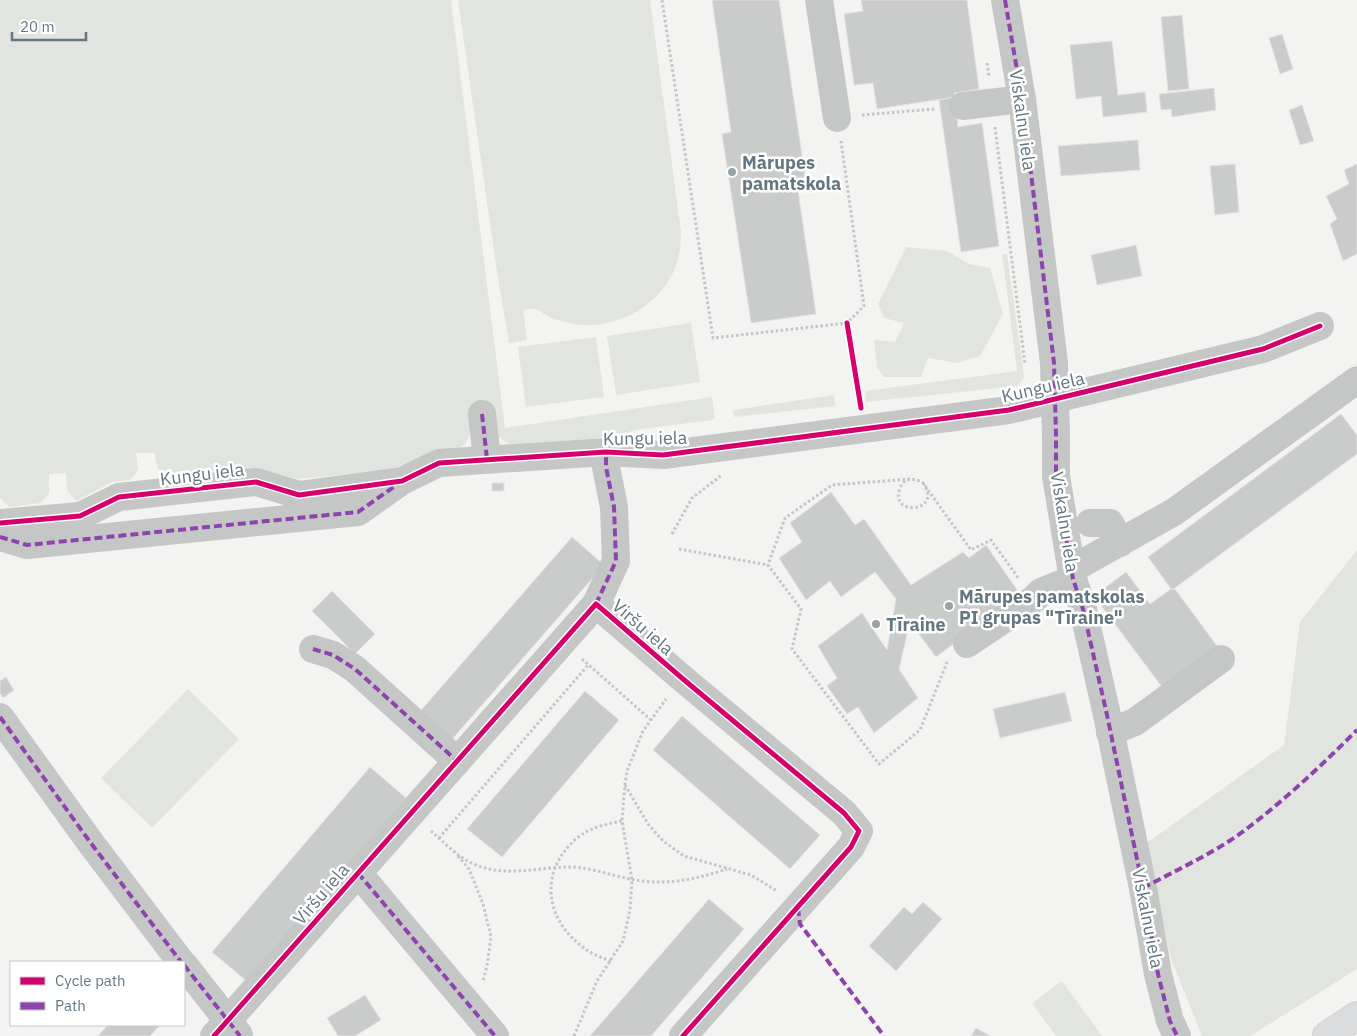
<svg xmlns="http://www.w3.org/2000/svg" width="1357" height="1036" viewBox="0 0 1357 1036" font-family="'IBM Plex Sans',sans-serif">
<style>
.green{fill:#e2e5df}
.building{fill:#cacbcb;stroke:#e2e2e1}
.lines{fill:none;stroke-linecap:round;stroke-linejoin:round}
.major-casing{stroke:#cfd0cf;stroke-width:30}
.path{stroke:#c3c5c6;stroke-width:3;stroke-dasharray:2.5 2.5;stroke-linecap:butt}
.minor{stroke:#c5c7c6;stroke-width:28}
.major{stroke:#dbdcdd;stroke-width:28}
.quiet{stroke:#8e44ad;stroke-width:4;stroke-dasharray:8 4;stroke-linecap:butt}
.cycleway-casing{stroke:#fff;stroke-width:8}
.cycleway{stroke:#d6006c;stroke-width:5}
.poi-dot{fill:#96a2a8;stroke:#fff;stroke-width:2}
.labels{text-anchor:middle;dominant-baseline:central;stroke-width:5;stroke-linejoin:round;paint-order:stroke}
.street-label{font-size:18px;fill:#647780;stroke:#fff}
.poi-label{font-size:18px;font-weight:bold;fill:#647780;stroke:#fff;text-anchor:start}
</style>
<rect width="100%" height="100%" fill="#f3f3f1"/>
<g class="green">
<path d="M0,0h451l54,428 207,-31 3,21 -3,2 -70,9 -43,9 -87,7 -14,-8 -26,-6 -7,13 -7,5 -23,1 -39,20 -99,9 -42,-11 -88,9c-11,-6 -11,-13 -12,-24h-19l2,16 -3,6 -5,5 -18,2 -36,19 -9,-11 -1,-17 -17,1v19l-8,10 -32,4 -9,-9z"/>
<path d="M458,0h192l31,232c0,13 -2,29 -8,41 -18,34 -53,54 -92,52 -10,-1 -23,-4 -33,-9 -4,-2 -9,-6 -13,-7 -3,-1 -9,1 -12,1l4,30 -18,3 -12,-71z"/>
<polygon points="906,247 947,251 969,264 990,268 1003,314 980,356 957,363 928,358 921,377 884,377 877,367 874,340 895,342 904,323 884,318 878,304"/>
<polygon points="1002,254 1007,254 1023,368 1024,378 1017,386 866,402 865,391 1017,371"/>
<polygon points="691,323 700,382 616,395 607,336"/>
<polygon points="596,337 604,397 526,407 518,347"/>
<polygon points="834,395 835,406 734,417 733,410"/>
<polygon points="1357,550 1357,969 1250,1036 1202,1036 1171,959 1144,845 1284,745 1300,622"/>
<polygon points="188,689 239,739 152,828 101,778"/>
<polygon points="1062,981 1102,1036 1056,1036 1032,1003"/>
</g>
<g class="building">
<polygon points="712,0 779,0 806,182 797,183 816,314 751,323 722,134 731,132"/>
<polygon points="861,0 967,0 979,89 954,93 955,97 877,109 873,83 854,85 844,14 863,11"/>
<polygon points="1182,15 1189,89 1168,91 1161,17"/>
<polygon points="1282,34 1293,69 1280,74 1269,38"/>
<polygon points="1112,41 1118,95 1145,92 1147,112 1103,117 1101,96 1076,99 1070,45"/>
<polygon points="1214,88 1216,110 1172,117 1171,109 1161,110 1159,94"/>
<polygon points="955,97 958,127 982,123 999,246 961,252 939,100"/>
<polygon points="1302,105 1314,141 1300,145 1289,110"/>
<polygon points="1138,140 1140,170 1061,176 1058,146"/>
<polygon points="1235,164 1239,212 1215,215 1210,166"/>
<polygon points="1357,164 1357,254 1343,261 1330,224 1337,219 1326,196 1349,184 1344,170"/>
<polygon points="1136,245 1142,276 1097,285 1091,255"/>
<polygon points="1341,414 1357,435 1357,454 1172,590 1148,557"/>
<rect x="492" y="483" width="12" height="8"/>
<polygon points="831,492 855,525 864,519 911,585 963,552 969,558 986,545 1020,594 936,657 910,622 899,669 918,698 874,733 858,707 847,714 827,686 837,678 818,646 862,613 887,650 896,599 875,572 841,597 830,581 806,600 779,558 802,542 790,523"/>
<polygon points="572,537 604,565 448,744 416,716"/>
<polygon points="1126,572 1150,604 1171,589 1172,590 1175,589 1217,646 1162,687 1094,596"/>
<polygon points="332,591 375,634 355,654 312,611"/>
<polygon points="6,677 14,690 3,698 0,693 0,681"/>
<polygon points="585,691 619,720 502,857 467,829"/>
<polygon points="1065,692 1072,721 1000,738 993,709"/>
<polygon points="682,716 820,835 790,869 653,750"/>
<polygon points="370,767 406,798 249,983 212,952"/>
<polygon points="709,899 744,929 651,1036 590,1036"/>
<polygon points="923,902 942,919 896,971 869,946 904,907 912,914"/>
<polygon points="365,995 381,1020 355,1036 338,1036 327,1018"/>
<polygon points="108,1025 160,1025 150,1036 98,1036"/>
<polygon points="976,1028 990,1036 971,1036"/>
</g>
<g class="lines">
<g class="major-casing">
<polyline id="major" points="1327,1036 1357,1016"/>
</g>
<g class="path">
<polyline points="662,0 713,338 847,323 864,306 841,141"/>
<polyline points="987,63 989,76"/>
<polyline points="862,115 934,109"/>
<polyline points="995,127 1025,364"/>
<polyline points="910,479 832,485 785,518 768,565 801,609 792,649 879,764 920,730 948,660"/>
<path d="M923,483c21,30 -35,34 -23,5 4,-11 16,-10 23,-5l48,67 20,-10 28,39"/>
<polyline points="672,534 692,498 722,475"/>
<polyline points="679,549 768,565"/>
<polyline points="582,659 651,720"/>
<polyline points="625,785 648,824 663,841 684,856 751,875 777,891"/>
<path d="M431,831c14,12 27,27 45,34 30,12 60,3 90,2 20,-1 44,8 64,12 34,7 64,1 97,-10"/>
<polyline points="439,838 589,664"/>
<polyline points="458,856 469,869 483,904 491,937 487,966 483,981"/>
<path d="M611,961c-8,-3 -17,-6 -24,-11 -41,-27 -50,-77 -11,-111 12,-11 30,-15 46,-18"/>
<polyline points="574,1036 597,981 623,941 630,910 632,880 622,821 625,784 627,771 643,731 666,699"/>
</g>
<g class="minor">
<polyline points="819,0 837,118"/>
<polyline points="1005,0 1022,99 1054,363 1056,435 1056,476 1073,579 1083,609 1107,715 1143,888 1158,974 1170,1021 1177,1036"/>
<polyline points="963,106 1022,99"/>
<polyline points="482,414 487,459"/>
<polyline points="0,523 80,516 119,497 256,482 299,495 402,481 439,463 606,452 663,455 1009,410 1263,349 1320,326"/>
<polyline points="1090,523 1110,523 1120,543"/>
<polyline points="0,537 27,545 358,512 399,483"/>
<polyline points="1072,569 1174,512 1357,380"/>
<polyline points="596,604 616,561 614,507 606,467 606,452"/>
<polyline points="967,644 1034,599 1041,592 1073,579"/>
<polyline points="313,649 333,655 355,669 457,761"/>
<polyline points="0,717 90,842 181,962"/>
<polyline points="1110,732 1135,722 1221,659"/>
<polyline points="358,873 495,1036"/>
<polyline points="184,965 239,1035"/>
<polyline points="214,1036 596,604 683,679 844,813 859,831 851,847 683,1036"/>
</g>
<use href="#major" class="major"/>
<g class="quiet">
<polyline points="1005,0 1022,99 1054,363 1056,435 1056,476 1073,579 1083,609 1107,715 1143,888 1158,974 1170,1021 1177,1036"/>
<polyline points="482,414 487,459"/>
<polyline points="0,537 27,545 358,512 398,484"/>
<polyline points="596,604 616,561 614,507 606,467 606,452"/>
<polyline points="313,649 333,655 355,669 457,761"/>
<polyline points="0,717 90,842 181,962"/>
<polyline points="358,873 495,1036"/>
<path d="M1143,888c35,-19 74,-36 106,-61 38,-29 74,-63 108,-97"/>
<polyline points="798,908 800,924 884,1036"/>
<polyline points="184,965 240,1036"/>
</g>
<g class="cycleway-casing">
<g id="cycleway">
<polyline points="847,323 861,408"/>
<polyline points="0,523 80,516 119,497 256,482 299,495 402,481 439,463 606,452 663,455 1009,410 1263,349 1320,326"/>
<polyline points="214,1036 596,604 683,679 844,813 859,831 851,847 683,1036"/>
</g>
</g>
<use href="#cycleway" class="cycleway"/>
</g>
<g class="poi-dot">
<circle cx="732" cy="172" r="5"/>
<circle cx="949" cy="606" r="5"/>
<circle cx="876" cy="624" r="5"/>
</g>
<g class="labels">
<g class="street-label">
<text transform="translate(1023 120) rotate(82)">Viskalnu iela</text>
<text transform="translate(1043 387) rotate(-13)">Kungu iela</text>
<text transform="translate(645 438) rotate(-1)">Kungu iela</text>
<text transform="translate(202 474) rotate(-7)">Kungu iela</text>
<text transform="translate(1065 522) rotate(81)">Viskalnu iela</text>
<text transform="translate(643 627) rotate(41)">Viršu iela</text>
<text transform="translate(321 894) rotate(-49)">Viršu iela</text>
<text transform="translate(1148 918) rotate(79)">Viskalnu iela</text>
</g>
<g class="poi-label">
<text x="742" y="162">Mārupes<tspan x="742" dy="21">pamatskola</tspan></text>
<text x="959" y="596">Mārupes pamatskolas<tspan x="959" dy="21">PI grupas "Tīraine"</tspan></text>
<text x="886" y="624">Tīraine</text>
</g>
</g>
<rect x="10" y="961" width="175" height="65" fill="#ffffff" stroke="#c1c9cc"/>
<rect x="20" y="977" width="25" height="8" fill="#d6006c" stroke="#c1c9cc"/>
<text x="55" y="986" font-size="15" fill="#647780">Cycle path</text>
<rect x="20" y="1002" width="25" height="8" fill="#8e44ad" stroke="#c1c9cc"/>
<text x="55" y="1011" font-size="15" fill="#647780">Path</text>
<path d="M12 32v8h74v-8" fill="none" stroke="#647780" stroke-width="2.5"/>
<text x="20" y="32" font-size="15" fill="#647780" stroke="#ffffff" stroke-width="4" paint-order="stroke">20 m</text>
</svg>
